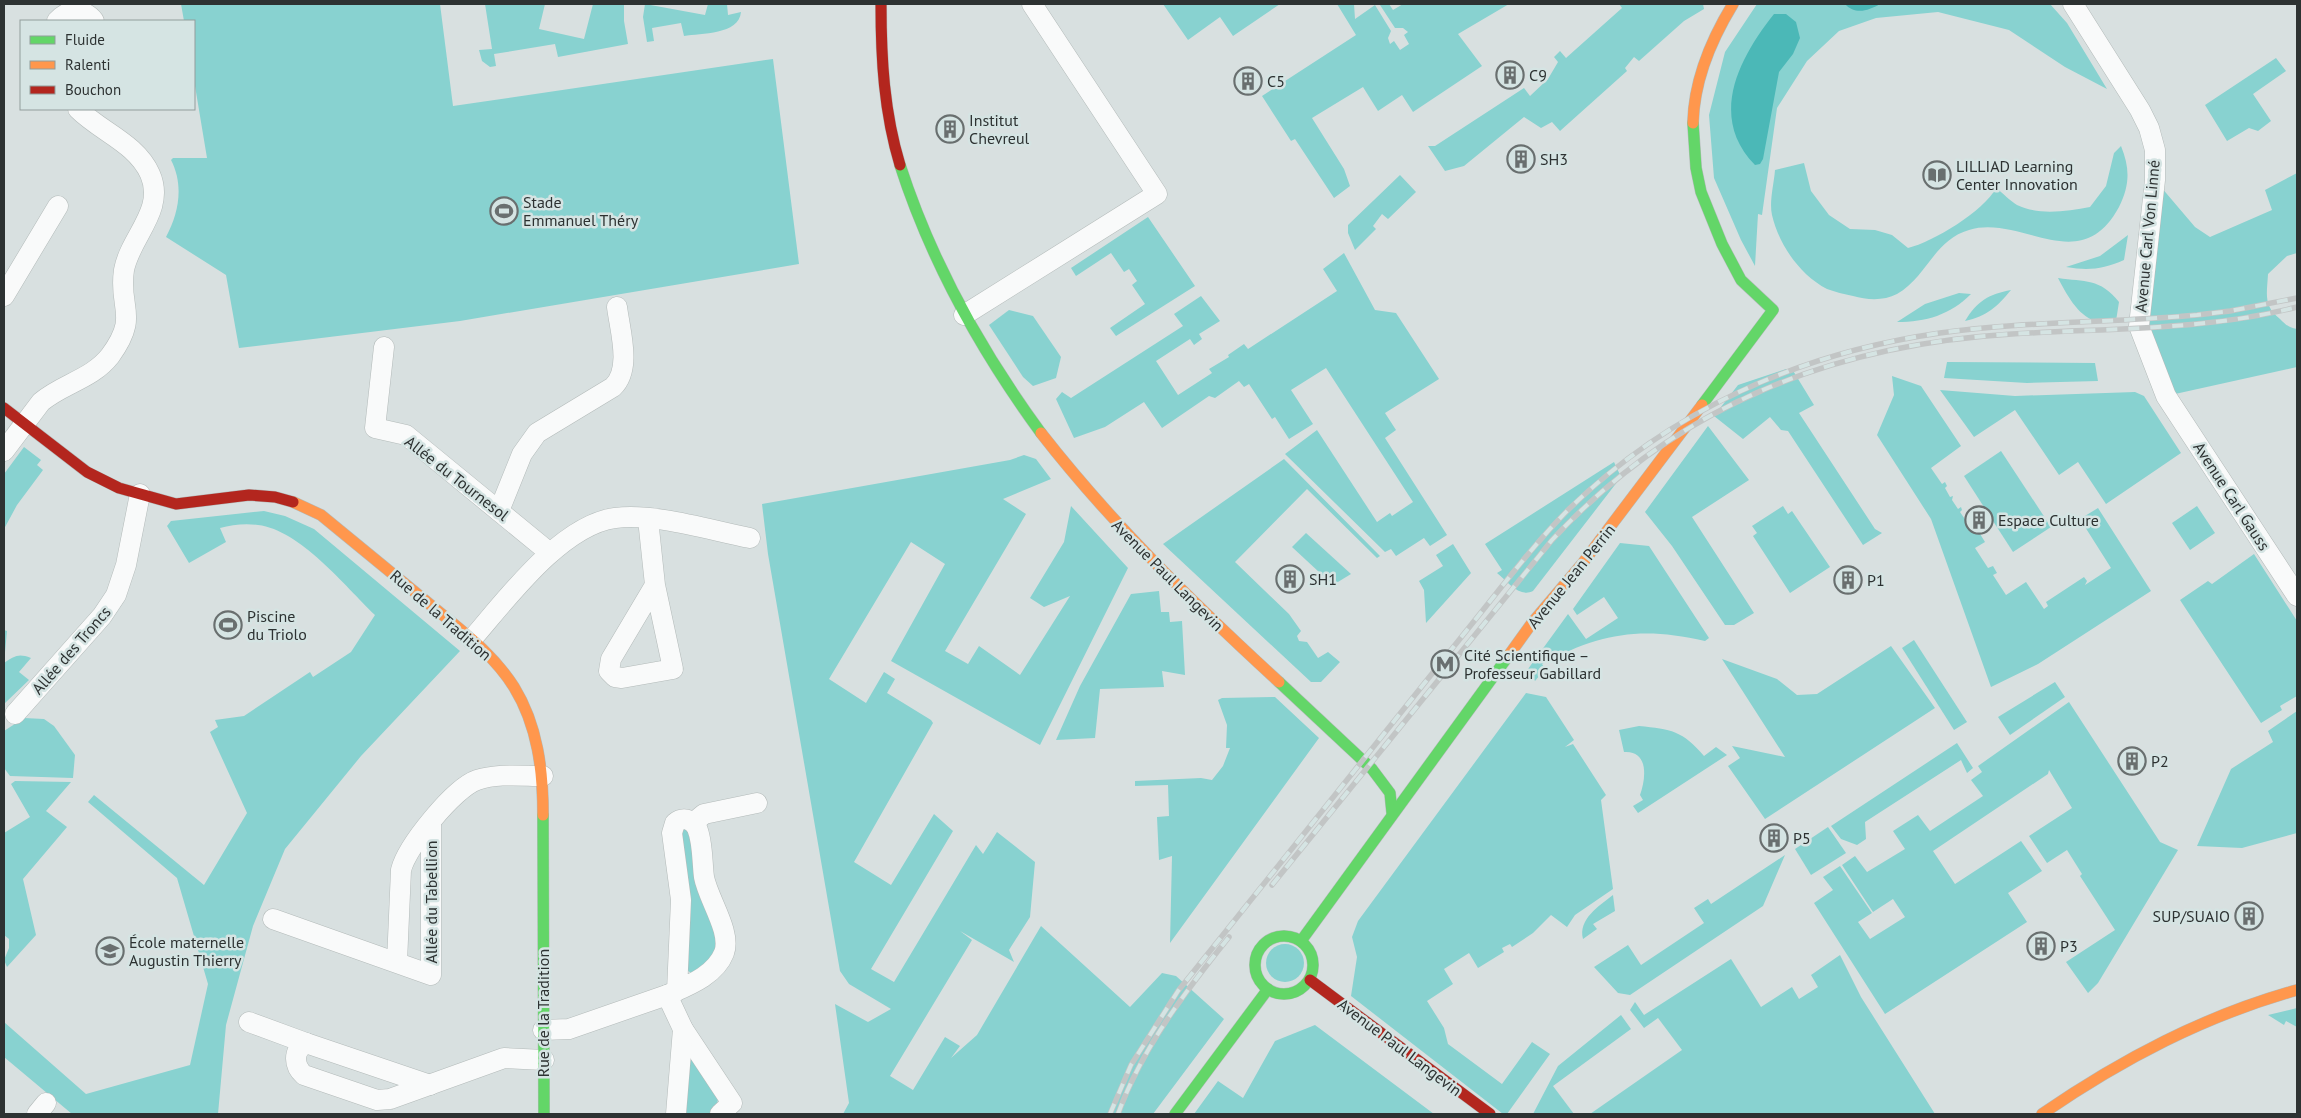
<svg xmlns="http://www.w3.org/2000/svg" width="2301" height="1118" viewBox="0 0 2301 1118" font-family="'PT Sans',sans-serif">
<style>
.green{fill:#88d2d0}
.water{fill:#4bb8b7}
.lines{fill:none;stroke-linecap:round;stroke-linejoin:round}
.street-casing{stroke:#b3bab9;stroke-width:21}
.fast-casing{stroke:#b3bab9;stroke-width:12}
.slow-casing{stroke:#b3bab9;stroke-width:12}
.jam-casing{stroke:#b3bab9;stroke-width:12}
.street{stroke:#f9fafa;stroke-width:20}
.fast{stroke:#63d668;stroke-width:11}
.slow{stroke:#ff974d;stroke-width:11}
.jam{stroke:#b3261e;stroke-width:11}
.rail-casing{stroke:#c2c5c5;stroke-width:5.5}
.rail{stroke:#d5e4e3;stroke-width:4;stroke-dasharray:11;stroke-linecap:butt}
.labels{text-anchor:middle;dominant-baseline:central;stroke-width:5;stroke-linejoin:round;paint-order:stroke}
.poi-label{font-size:16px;fill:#2d3232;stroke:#d5e4e3;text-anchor:start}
.street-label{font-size:16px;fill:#2d3232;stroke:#d5e4e3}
</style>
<rect width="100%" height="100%" fill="#d8e0e0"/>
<g class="green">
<path d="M181,4h259l13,102 320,-47 26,205 -339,57 -221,27 -13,-73 -60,-38c13,-24 18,-52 5,-77l2,-2h34l-13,-78v-59h-10z"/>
<polygon points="485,4 545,4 539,29 584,39 593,4 624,4 624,21 628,44 558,57 555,44 494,54 496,66 490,67 482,61 479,50 492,49"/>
<path d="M645,4l60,11 3,-11h19l1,11 13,-3c-2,23 -40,21 -57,24l-3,-13 -29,5 2,13 -7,1 -4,-25z"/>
<polygon points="1163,4 1280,4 1233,36 1220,17 1188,40"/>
<polygon points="1337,4 1354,4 1355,19 1375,5 1391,31 1388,38 1390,44 1394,41 1400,50 1409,44 1404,35 1408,32 1403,28 1395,28 1380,5 1389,4 1393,10 1403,4 1509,4 1458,34 1482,66 1413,112 1402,95 1378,111 1363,87 1312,118 1344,169 1350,186 1334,198 1295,139 1291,141 1262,96 1356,35"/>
<polygon points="1619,4 1703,4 1704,9 1684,21 1639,61 1634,57 1625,68 1627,71 1560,131 1552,122 1541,128 1524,117 1464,166 1445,171 1428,146 1435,146 1524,88 1530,96 1548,79 1558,62 1554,57 1560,51 1566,58 1622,8"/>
<polygon points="1757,4 2050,4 2067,23 2107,89 2065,67 2009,30 1938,12 1876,18 1839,31 1807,61 1777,108 1762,215 1758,214 1755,266 1741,240 1714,178 1709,115 1725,52"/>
<polygon points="2276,58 2286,71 2253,94 2271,121 2258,131 2249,128 2227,141 2205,105"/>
<path d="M2121,146c9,22 9,39 -2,61 -39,72 -97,7 -150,23 -35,10 -43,48 -72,64 -13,7 -30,6 -44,2 -9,-2 -18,-4 -26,-7 -27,-14 -48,-44 -55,-74 -3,-13 2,-31 3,-45l29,-7 7,28 18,24 21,14 25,1 17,5 16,13c25,-6 76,-37 88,-60 7,5 14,13 21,17 23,11 50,6 73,2l16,-21 8,-33z"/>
<path d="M2297,173v80l-10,3 -19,18c-1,20 -5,32 12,45 6,6 9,9 17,10v38l-131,29 -22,-56 11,-160 40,47 15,10 62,-27 -7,-20z"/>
<polygon points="1400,175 1416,192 1388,219 1382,214 1373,226 1376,229 1355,250 1348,233 1348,225"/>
<polygon points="1148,217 1195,286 1116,336 1110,328 1145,304 1132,285 1137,281 1129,269 1124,272 1111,253 1076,276 1071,268"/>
<path d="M2128,235l-4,25c-21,9 -35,11 -58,7l34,-11z"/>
<polygon points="1344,253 1375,310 1396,313 1439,379 1385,413 1396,430 1385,438 1447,535 1430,546 1424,538 1396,556 1391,549 1385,552 1285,454 1317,430 1377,522 1390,513 1392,516 1413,502 1326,368 1291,390 1313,424 1289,439 1275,417 1272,419 1249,384 1244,387 1239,381 1215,398 1209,396 1162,428 1144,402 1105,427 1074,438 1056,399 1062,392 1071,398 1183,326 1174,314 1201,296 1220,321 1199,334 1202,339 1194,345 1190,339 1156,361 1178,395 1212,373 1209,369 1229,357 1228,355 1244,344 1248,349 1337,291 1323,269"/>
<path d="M2058,278c27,4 42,0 61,24l-3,19c-6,0 -15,2 -21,0 -18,-6 -29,-28 -37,-43z"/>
<path d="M2011,290c-14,17 -24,26 -46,31 12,-20 24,-27 46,-31z"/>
<path d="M1959,293l12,1c-21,21 -45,28 -74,28l28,-18z"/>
<polygon points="1009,310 1033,316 1061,357 1056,378 1033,386 1023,377 989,325"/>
<polygon points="1947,362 2095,363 2098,381 2027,383 1944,378"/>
<polygon points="1786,369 1792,369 1814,405 1799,413 1875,529 1882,533 1863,545 1788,431 1781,430 1770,417 1743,439 1714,416 1738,385"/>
<polygon points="1892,376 1921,386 1961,446 1931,468 1942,484 1945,482 1947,486 1945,488 1950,497 1953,496 1952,500 1958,509 1961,507 1962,510 1960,512 1973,531 1977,529 1985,542 1975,548 1988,568 1993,566 1997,573 1993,575 2006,595 2026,582 2044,609 2048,606 2046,602 2084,577 2087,581 2085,585 2111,568 2080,519 2098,508 2151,591 2038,664 1991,687 1931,519 1877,435 1894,395"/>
<polygon points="1940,390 2015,396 2135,392 2144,396 2181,453 2106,504 2078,462 2059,475 2015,410 1974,437"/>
<polygon points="1708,426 1749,480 1692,517 1754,613 1734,625 1725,625 1672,546 1645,512"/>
<polygon points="24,447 41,460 37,465 43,470 17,505 4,529 4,474"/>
<polygon points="2001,451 2051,527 2013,552 1964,476"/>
<polygon points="1024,455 1036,459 1051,479 1003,499 1026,514 945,651 968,664 979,646 1020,675 1070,596 1044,607 1030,598 1064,542 1071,506 1128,568 1040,745 891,661 945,564 911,542 829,679 866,703 884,672 895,679 887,693 931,720 933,723 854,862 891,885 934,814 953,831 871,969 894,982 976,845 983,854 997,832 1035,862 1030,917 1009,950 1014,962 960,931 972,940 890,1076 913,1090 945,1037 960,1046 951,1058 977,1035 1041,926 1130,1007 1162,973 1176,976 1224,1019 1153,1114 843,1114 849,1103 835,1004 868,1022 891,1009 849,984 840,971 768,554 762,504 1010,460"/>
<polygon points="1284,459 1380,556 1377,558 1307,489 1235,562 1289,614 1301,631 1297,636 1299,641 1307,642 1318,658 1328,652 1340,662 1321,682 1311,682 1163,544"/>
<path d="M1614,462l7,15 -88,114c-14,7 -26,-10 -36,-18l5,-3 -17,-26z"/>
<polygon points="1783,506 1788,514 1792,511 1830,567 1790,593 1753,536 1757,533 1752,526"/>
<polygon points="2197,506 2215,533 2190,550 2172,523"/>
<path d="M264,511l21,5 29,13 146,122 -99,105 -76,93 -32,77 -27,99 -8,89h-146l-68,-57v-35l82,72 104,-29 18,-81 -31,-106 -89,-76 6,-7 110,90 43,-72 -37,-81 8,-5 -3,-7 29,-4 66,-44 3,5 38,-25 24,-37c-30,-29 -75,-85 -117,-90 -14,-2 -26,0 -38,3l6,14 -37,21 -22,-37 4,-5z"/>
<polygon points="1306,533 1351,574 1333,585 1292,547"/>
<path d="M1620,543l29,3 60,92 -4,3c-64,-15 -105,-8 -163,23l3,5 -10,12 -7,-12 40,-55 18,25 32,-21 -14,-21 -27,18 -4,-6z"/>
<polygon points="1453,544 1471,573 1426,623 1424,590 1419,581 1443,566 1436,555"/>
<polygon points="2254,554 2297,621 2297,696 2280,706 2282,710 2261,723 2180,600 2208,581 2212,584"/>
<polygon points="1159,591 1161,612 1169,612 1170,622 1182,621 1185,675 1162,671 1164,687 1100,689 1095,738 1056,740 1080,686 1131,594"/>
<path d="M4,630l3,1 -3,32c11,-7 14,-10 27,-5l-12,14 10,8 -25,24z"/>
<polygon points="1914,640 1967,722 1954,730 1902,648"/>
<polygon points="1891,646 1935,708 1765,819 1728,766 1740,758 1732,746 1785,757 1722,659 1777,679 1797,695 1817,694"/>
<polygon points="2055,682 2065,697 2010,735 1998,717"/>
<polygon points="1526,693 1546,697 1574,740 1565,747 1573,744 1606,795 1601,800 1613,889 1575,915 1567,927 1551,915 1533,933 1512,947 1510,944 1502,948 1504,952 1478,968 1469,953 1444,969 1453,984 1427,1001 1444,1028 1448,1044 1502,1084 1532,1042 1550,1054 1507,1114 1503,1114 1351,996 1357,957 1352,937 1358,921"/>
<polygon points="1275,697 1319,738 1170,943 1172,856 1159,860 1157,817 1169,816 1168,785 1135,786 1135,781 1201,778 1212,780 1223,766 1230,748 1226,748 1227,725 1218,700 1222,698"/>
<polygon points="2069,702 2160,842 2178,850 2098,983 2088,993 2066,962 2115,930 2080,876 2082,874 2067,850 2047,863 2029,836 2072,808 2049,770 2048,774 1933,851 1955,884 2021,841 2042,871 2008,893 2027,922 1885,1014 1814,903 1833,890 1823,877 1840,866 1872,913 1858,922 1870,939 1905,917 1893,899 1873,912 1842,865 1855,856 1867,872 1905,849 1893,831 1918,815 1930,831 1983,796 1971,780 1982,772 1978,766"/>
<polygon points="2297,711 2297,833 2242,848 2197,846 2231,769 2273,742 2268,731"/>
<polygon points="24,718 44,719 54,726 75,755 73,778 10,776 4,768 4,731"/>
<path d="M1639,726c32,3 44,5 65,30l12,-9 11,8 -89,58 -5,-7 10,-6 -3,-5c6,-16 9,-45 -16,-43l-5,-22z"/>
<polygon points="1957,743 1973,768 1967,773 1961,760 1865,822 1866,839 1857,845 1841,839 1831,826"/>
<polygon points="15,781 71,782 46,811 67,827 23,879 36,935 7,967 4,960 9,948 9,939 4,935 4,833 30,817 11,784"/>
<polygon points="1828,827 1846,853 1811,875 1795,849"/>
<polygon points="679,828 689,829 720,952 694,975 684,968"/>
<polygon points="1785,855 1763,906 1630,995 1618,993 1594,967 1628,945 1641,965 1704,923 1694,908 1708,899 1711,904"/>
<path d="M1613,895l2,16 -22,13 4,5 -14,10c-5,-20 16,-33 30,-44z"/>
<circle cx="1285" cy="963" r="19"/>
<polygon points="1840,955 1861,997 1935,1114 1590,1114 1682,1050 1658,1018 1644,1028 1630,1010 1635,1002 1644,1015 1731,959 1761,1007 1792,987 1799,999 1818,987 1811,975"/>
<polygon points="2297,1008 2297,1027 2286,1021 2284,1025 2268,1015"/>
<polygon points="1621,1015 1631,1029 1553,1086 1574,1114 1533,1114 1558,1066"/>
<polygon points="1315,1025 1434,1114 1194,1114 1218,1081 1243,1098 1275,1041"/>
<polygon points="687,1049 719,1096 714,1114 682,1114"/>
</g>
<g class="water">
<path d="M1845,4h35c-12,7 -25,11 -35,0z"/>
<path d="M1774,14h12l10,8 4,16 -7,16 -14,18 -16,87 -3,5 -5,1c-47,-48 -16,-107 19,-151z"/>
</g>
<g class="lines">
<g class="street-casing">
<g id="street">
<polyline points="2073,4 2140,110 2149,128 2155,150 2155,180 2139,326 2166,396 2297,596"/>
<path d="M57,21c10,-12 27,-13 37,0"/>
<polyline points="4,296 58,206"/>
<polyline points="964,315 1157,194 1032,4"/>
<polyline points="384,347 375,428 406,435 550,553"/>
<path d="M4,451l37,-49c21,-18 51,-23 69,-46 30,-41 8,-47 14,-86 6,-33 42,-60 26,-96 -14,-31 -49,-42 -72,-65"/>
<path d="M499,511l23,-57 15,-21 76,-46c19,-18 7,-56 4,-80"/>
<polyline points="648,519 655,585 673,669 622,678 615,677 609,671 611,659 655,585"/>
<path d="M472,639c34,-39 89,-114 143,-121 41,-5 94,12 135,20"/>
<polyline points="15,714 102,616 116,595 126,565 140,494"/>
<polyline points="693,823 704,814 757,803"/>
<polyline points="273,919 431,975 431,824"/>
<path d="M397,962l4,-92c6,-24 53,-82 76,-90 21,-7 45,-4 66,-4"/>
<polyline points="667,995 683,1029 732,1103 720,1114"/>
<path d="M249,1022l57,21c-14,8 -12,23 -2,32l73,25 13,-1 114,-41 40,2"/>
<path d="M543,1030l26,-1 98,-34c20,-9 48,-19 57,-42 8,-21 -16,-54 -20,-76 -2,-15 -1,-35 -7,-49 -5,-10 -15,-11 -22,-5l-3,10 9,67 -4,91"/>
<polyline points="306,1043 430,1085"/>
<polyline points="37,1114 46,1103"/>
<polyline points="676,1114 683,1029"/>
</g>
</g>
<g class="fast-casing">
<g id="fast">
<polyline points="1693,123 1696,168 1701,192 1722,244 1741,280 1773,310 1702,405"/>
<path d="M900,165c31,96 81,186 141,268"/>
<polyline points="1279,682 1372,769 1390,793 1392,813"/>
<polyline points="543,815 544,1114"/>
<circle cx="1284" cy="965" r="29"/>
<polyline points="1301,941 1509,655"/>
<polyline points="1175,1114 1268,989"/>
</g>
</g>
<g class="slow-casing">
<g id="slow">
<path d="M1693,123c1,-43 18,-83 40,-119"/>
<path d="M1041,433c71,91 153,171 238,249"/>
<path d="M293,502l28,13c35,29 71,58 106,87 31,26 65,50 87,85 24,39 29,84 29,128"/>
<polyline points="1509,655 1532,623 1582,564 1702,405"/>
<path d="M2042,1114c80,-55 162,-98 255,-124"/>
</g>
</g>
<g class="jam-casing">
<g id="jam">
<path d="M881,4c0,55 3,108 19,161"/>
<polyline points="4,408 87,472 119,488 176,504 249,495 275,497 293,502"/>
<polyline points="1310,980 1490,1114"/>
</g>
</g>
<use href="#street" class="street"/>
<use href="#fast" class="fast"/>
<use href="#slow" class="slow"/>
<use href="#jam" class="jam"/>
<g class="rail-casing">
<g id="rail">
<path d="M1272,885l280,-345c125,-134 279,-195 460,-206 95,-6 192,-3 285,-27"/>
<path d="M1110,1114l21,-49 47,-74 301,-376c29,-36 57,-73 90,-106 102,-99 231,-156 371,-176 85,-12 171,-10 257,-18l33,-4 67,-13"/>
<path d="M1118,1114c24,-66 67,-122 111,-177"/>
</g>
</g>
<use href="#rail" class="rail"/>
</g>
<defs>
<g id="building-ring" transform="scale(1.4375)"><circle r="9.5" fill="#d5e4e3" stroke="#696f6f" stroke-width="1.5"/><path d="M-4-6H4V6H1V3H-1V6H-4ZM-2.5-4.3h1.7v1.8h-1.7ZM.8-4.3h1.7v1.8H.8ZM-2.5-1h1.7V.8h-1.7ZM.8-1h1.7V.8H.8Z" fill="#696f6f"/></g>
<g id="library-ring" transform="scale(1.4375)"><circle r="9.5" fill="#d5e4e3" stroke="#696f6f" stroke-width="1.5"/><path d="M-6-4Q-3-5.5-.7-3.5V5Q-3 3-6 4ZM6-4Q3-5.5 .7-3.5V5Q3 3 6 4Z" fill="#696f6f"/></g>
<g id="stadium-ring" transform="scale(1.4375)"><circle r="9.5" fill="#d5e4e3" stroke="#696f6f" stroke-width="1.5"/><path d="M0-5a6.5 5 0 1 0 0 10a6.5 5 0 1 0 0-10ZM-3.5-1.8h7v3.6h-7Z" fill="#696f6f"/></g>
<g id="metro-ring" transform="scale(1.4375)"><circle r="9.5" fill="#d5e4e3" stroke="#696f6f" stroke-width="1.5"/><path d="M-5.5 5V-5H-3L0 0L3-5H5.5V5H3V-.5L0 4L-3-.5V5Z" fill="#696f6f"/></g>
<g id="school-ring" transform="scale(1.4375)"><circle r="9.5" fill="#d5e4e3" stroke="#696f6f" stroke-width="1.5"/><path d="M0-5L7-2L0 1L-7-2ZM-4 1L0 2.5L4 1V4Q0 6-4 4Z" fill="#696f6f"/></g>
</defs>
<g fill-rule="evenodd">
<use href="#building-ring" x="1510" y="75"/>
<use href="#building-ring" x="1248" y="81"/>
<use href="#building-ring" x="950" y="129"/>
<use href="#building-ring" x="1521" y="159"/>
<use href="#library-ring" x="1937" y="175"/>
<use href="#stadium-ring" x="504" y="211"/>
<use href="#building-ring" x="1979" y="520"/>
<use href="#building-ring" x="1290" y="579"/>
<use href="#building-ring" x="1848" y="580"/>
<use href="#stadium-ring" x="228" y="625"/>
<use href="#metro-ring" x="1445" y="664"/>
<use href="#building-ring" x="2132" y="761"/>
<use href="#building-ring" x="1774" y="838"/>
<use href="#building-ring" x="2249" y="916"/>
<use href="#building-ring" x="2041" y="946"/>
<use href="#school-ring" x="110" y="951"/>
</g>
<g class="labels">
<g class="poi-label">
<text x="1529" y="75">C9</text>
<text x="1267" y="81">C5</text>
<text x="969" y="120">Institut<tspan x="969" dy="18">Chevreul</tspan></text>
<text x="1540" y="159">SH3</text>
<text x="1956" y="166">LILLIAD Learning<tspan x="1956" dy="18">Center Innovation</tspan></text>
<text x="523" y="202">Stade<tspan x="523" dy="18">Emmanuel Théry</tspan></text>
<text x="1998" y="520">Espace Culture</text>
<text x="1309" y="579">SH1</text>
<text x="1867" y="580">P1</text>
<text x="247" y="616">Piscine<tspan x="247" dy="18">du Triolo</tspan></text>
<text x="1464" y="655">Cité Scientifique –<tspan x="1464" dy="18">Professeur Gabillard</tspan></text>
<text x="2151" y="761">P2</text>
<text x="1793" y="838">P5</text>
<text x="2230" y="916" text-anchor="end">SUP/SUAIO</text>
<text x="129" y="942">École maternelle<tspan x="129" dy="18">Augustin Thierry</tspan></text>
<text x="2060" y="946">P3</text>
</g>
<g class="street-label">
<text transform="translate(2147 236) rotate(-85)">Avenue Carl Von Linné</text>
<text transform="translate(457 478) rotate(38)">Allée du Tournesol</text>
<text transform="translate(2232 496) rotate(57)">Avenue Carl Gauss</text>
<text transform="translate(1168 575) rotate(45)">Avenue Paul Langevin</text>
<text transform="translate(1571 576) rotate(-51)">Avenue Jean Perrin</text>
<text transform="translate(441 615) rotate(41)">Rue de la Tradition</text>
<text transform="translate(71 650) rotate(-49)">Allée des Troncs</text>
<text transform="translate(431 902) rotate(-90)">Allée du Tabellion</text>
<text transform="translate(543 1013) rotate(-90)">Rue de la Tradition</text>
<text transform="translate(1400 1047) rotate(37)">Avenue Paul Langevin</text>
</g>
</g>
<rect width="2301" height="1118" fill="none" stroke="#2d3232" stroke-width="10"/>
<rect x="20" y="20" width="175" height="90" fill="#d5e4e3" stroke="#929d9c"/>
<rect x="30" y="36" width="25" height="8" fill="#63d668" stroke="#929d9c"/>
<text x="65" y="45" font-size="15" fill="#2d3232">Fluide</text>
<rect x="30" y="61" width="25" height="8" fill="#ff974d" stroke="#929d9c"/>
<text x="65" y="70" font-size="15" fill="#2d3232">Ralenti</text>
<rect x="30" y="86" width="25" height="8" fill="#b3261e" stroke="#929d9c"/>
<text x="65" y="95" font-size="15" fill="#2d3232">Bouchon</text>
</svg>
